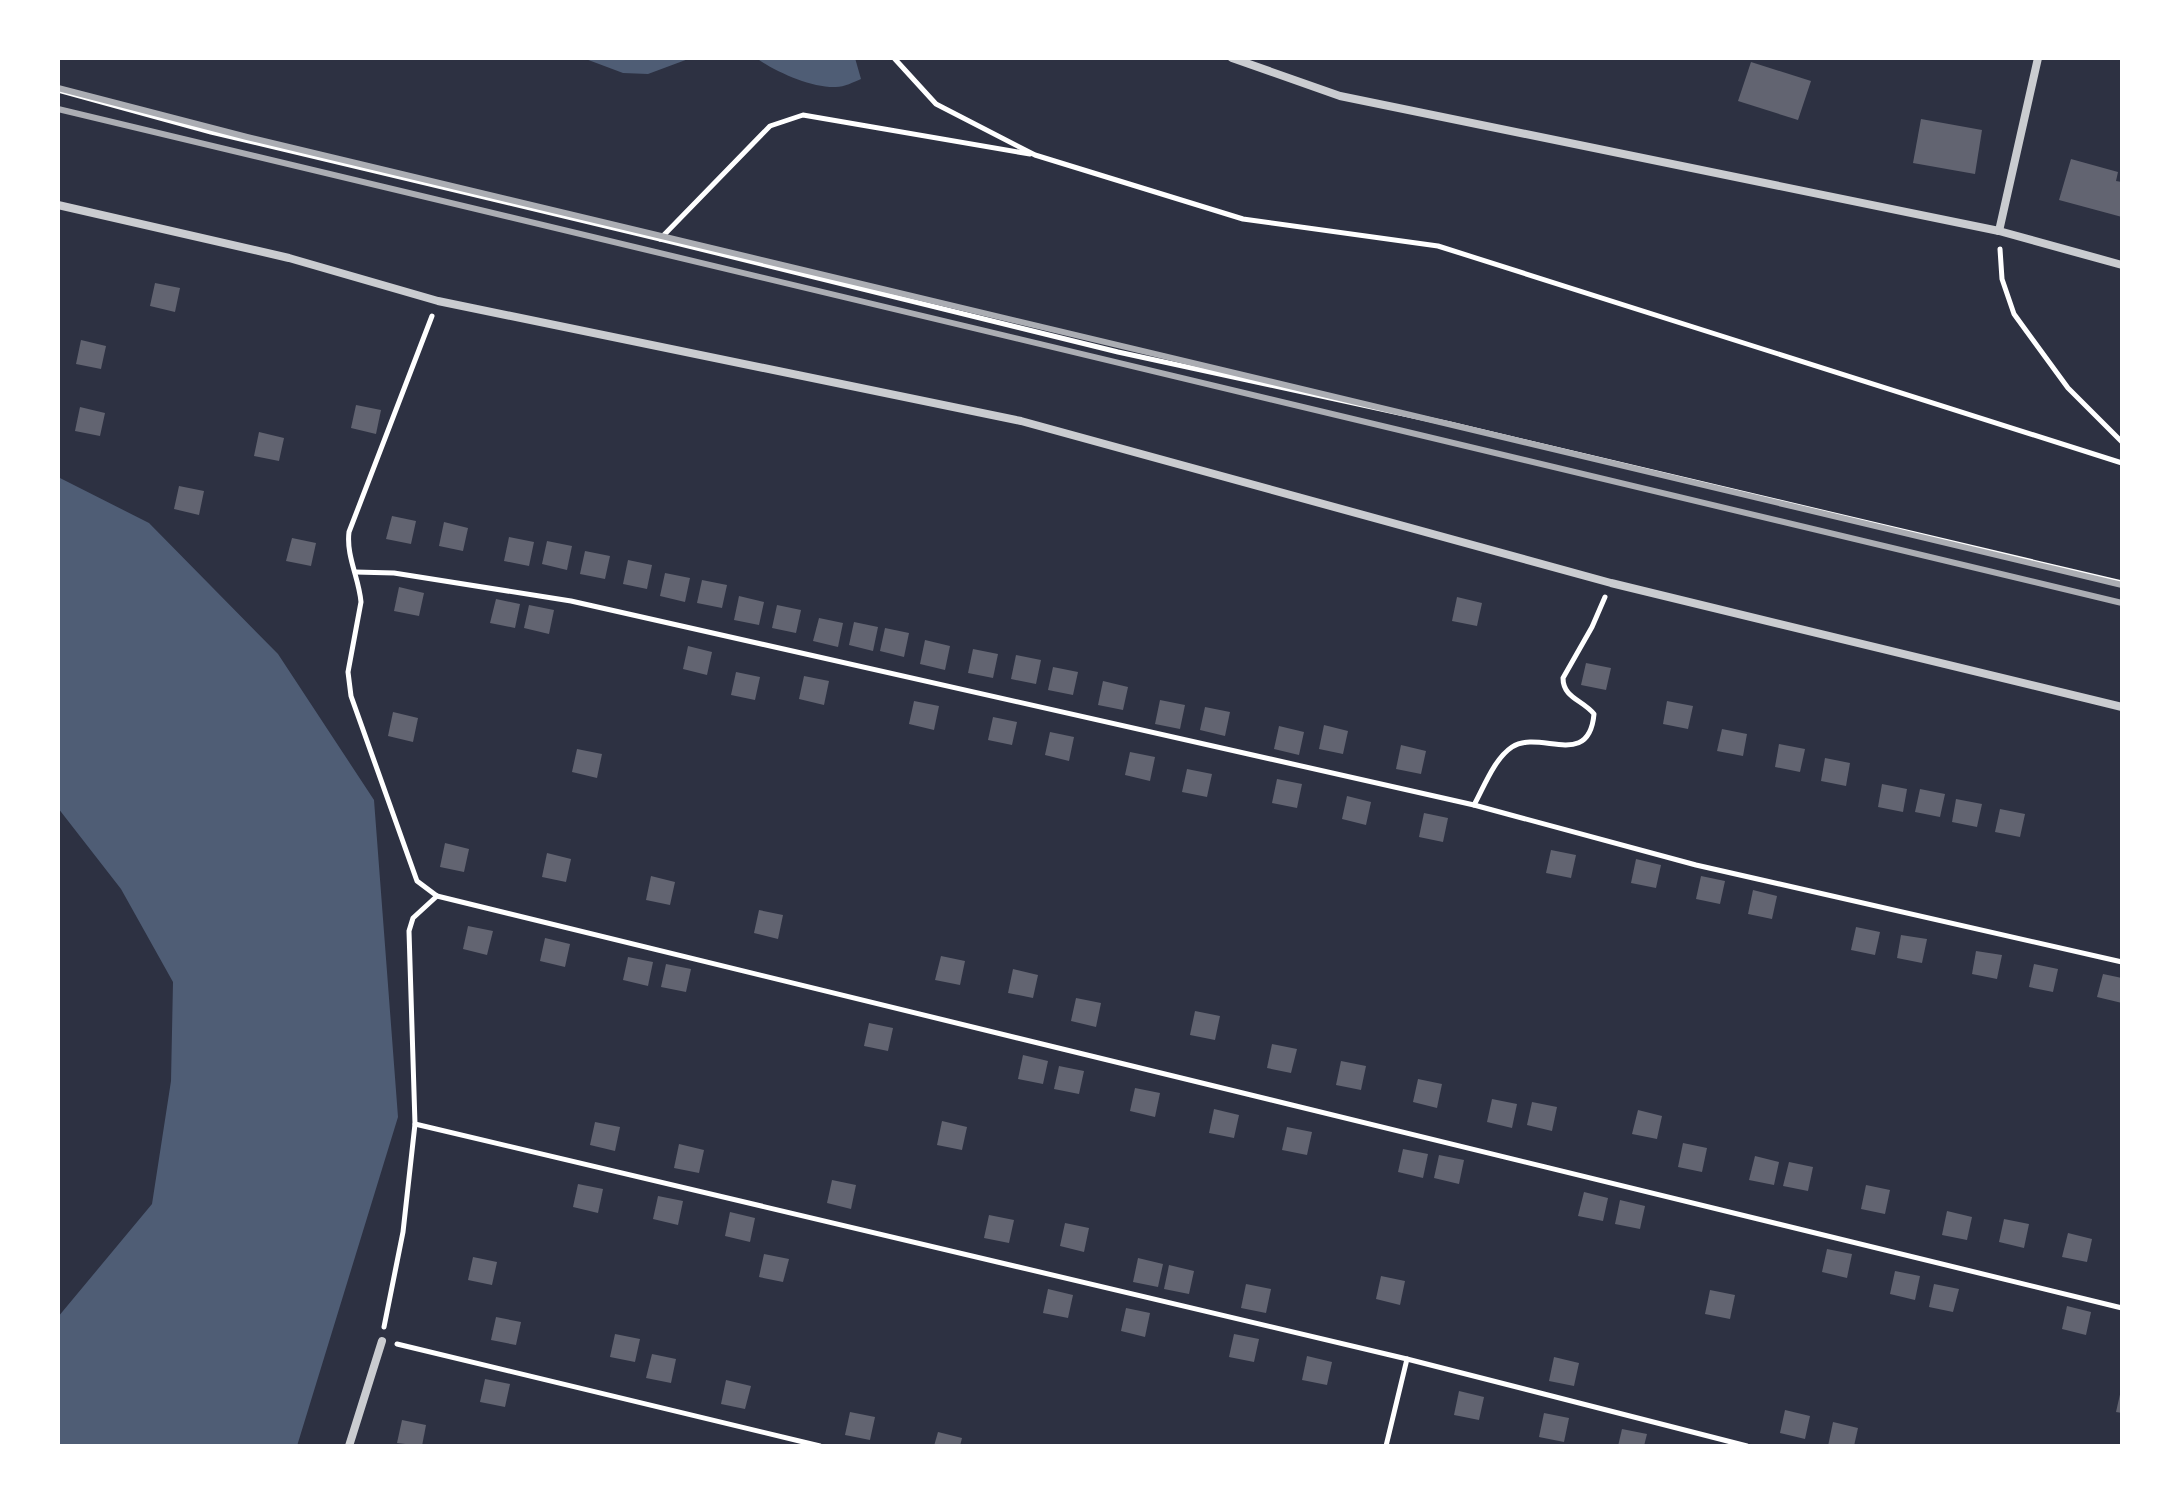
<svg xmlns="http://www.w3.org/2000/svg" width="2180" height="1504" viewBox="0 0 2180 1504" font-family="'IBM Plex Sans',sans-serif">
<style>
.water{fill:#4f5d75}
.building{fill:#626471}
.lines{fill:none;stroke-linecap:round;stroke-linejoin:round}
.path{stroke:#fff;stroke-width:5}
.minor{stroke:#caccd0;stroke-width:8}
.rail{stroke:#abadb3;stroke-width:6}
</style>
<rect width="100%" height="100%" fill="#2d3142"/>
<g class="water">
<polygon points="583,58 691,58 648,74 623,73"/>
<path d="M756,58h99l6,21c-7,3 -17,8 -25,8 -24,1 -60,-15 -80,-29z"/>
<polygon points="58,477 149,523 278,654 374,800 398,1117 297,1446 58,1446 58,1317 152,1204 171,1081 173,982 121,889 58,808"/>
</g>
<g class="building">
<polygon points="1751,62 1811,81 1798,120 1738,101"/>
<polygon points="1921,119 1982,130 1975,174 1913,163"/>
<polygon points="2071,159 2118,172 2116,181 2122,182 2122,217 2059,200"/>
<polygon points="155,283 180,288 175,312 150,306"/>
<polygon points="81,340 106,346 101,369 76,364"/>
<polygon points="356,405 381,410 376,434 351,428"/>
<polygon points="80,407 105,413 100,436 75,431"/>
<polygon points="259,432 284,438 279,461 254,456"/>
<polygon points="179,486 204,491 199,515 174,509"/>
<polygon points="392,516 416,521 411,544 386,539"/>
<polygon points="444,522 468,528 463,551 439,546"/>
<polygon points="509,537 534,542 529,566 504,561"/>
<polygon points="292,538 316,543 311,566 286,561"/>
<polygon points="547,541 572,546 567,570 542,564"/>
<polygon points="585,551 610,556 605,579 580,574"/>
<polygon points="628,560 652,565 647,589 623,584"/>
<polygon points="665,573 690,578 685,602 660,596"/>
<polygon points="702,580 727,585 722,608 697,603"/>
<polygon points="399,587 424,593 419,616 394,611"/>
<polygon points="739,596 764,602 759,625 734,620"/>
<polygon points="1457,597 1482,603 1477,626 1452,621"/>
<polygon points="496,599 520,604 515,628 490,623"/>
<polygon points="529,605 554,610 549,634 524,628"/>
<polygon points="777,605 801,610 796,633 772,628"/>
<polygon points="819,618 843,623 838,647 813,641"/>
<polygon points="854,622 878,627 873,651 849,645"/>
<polygon points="885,628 909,633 904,657 880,651"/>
<polygon points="925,640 950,646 945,670 920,664"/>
<polygon points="688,646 712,652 707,675 683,669"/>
<polygon points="973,649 998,654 993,678 968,673"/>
<polygon points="1016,655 1041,660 1036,684 1011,679"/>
<polygon points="1586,663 1611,668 1606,690 1581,685"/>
<polygon points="1053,667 1078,672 1073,695 1048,690"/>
<polygon points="736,672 760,677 755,700 731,695"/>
<polygon points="804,676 829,681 824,705 799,699"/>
<polygon points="1103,681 1128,687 1123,710 1098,705"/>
<polygon points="1160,700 1185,705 1180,729 1155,724"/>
<polygon points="914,701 939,706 934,730 909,724"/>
<polygon points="1667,701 1693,706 1688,729 1663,724"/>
<polygon points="1205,707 1230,712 1225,736 1200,730"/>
<polygon points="393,712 418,718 413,742 388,736"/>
<polygon points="993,717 1017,722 1012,745 988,740"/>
<polygon points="1324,725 1348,731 1343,754 1319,749"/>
<polygon points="1279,726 1304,732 1299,755 1274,749"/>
<polygon points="1722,729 1747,734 1743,756 1717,751"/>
<polygon points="1050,732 1074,737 1069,761 1045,755"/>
<polygon points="1779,744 1805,749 1800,772 1775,767"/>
<polygon points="1401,745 1426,751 1421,774 1396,769"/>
<polygon points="577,749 602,754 597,778 572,772"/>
<polygon points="1130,752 1155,757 1150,781 1125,775"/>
<polygon points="1825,758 1850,763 1846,786 1821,781"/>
<polygon points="1187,769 1212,774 1207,797 1182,792"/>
<polygon points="1277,779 1302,784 1297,808 1272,803"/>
<polygon points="1882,784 1907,789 1903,812 1878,807"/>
<polygon points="1920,789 1945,794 1940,817 1915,812"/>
<polygon points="1347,796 1371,802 1366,825 1342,819"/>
<polygon points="1956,799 1982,804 1977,827 1952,822"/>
<polygon points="2000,809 2025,814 2020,837 1995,832"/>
<polygon points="1424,813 1448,818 1443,842 1419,837"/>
<polygon points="445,843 469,849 464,872 440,867"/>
<polygon points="1551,850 1576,855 1571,878 1546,873"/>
<polygon points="547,853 571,859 566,882 542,877"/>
<polygon points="1636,859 1661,865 1656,888 1631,883"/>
<polygon points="651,876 675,882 670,905 646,900"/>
<polygon points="1701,876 1725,881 1720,904 1696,899"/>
<polygon points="1753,890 1777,896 1772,919 1748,914"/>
<polygon points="759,910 783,915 778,939 754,933"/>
<polygon points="468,926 493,931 487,955 463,949"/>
<polygon points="1856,927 1880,932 1875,955 1851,950"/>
<polygon points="1901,935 1927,939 1922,963 1897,958"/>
<polygon points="545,938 570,944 565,967 540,961"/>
<polygon points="1976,951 2002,955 1997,979 1972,974"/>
<polygon points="941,956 965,961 960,985 935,980"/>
<polygon points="628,957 653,962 648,986 623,980"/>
<polygon points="666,964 691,969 686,992 661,987"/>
<polygon points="2034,964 2058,969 2053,992 2029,987"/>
<polygon points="1013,969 1038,975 1033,998 1008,993"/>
<polygon points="2103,974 2122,978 2122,1003 2097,997"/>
<polygon points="1076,998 1101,1003 1096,1027 1071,1021"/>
<polygon points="1195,1011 1220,1016 1215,1040 1190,1035"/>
<polygon points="869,1023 893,1028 888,1051 864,1046"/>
<polygon points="1272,1044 1297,1049 1291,1073 1267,1068"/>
<polygon points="1023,1055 1048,1061 1043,1084 1018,1079"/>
<polygon points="1341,1061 1366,1066 1361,1090 1336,1085"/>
<polygon points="1059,1066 1084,1071 1079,1094 1054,1089"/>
<polygon points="1418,1079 1442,1084 1437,1108 1413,1102"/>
<polygon points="1135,1088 1160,1093 1155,1117 1130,1111"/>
<polygon points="1492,1099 1517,1104 1512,1128 1487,1122"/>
<polygon points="1532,1102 1557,1107 1552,1131 1527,1125"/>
<polygon points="1214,1109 1239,1115 1234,1138 1209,1133"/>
<polygon points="1638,1110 1662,1116 1657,1139 1632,1134"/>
<polygon points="942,1121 967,1127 962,1150 937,1145"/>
<polygon points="595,1122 620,1127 615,1151 590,1145"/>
<polygon points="1287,1127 1312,1132 1307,1155 1282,1150"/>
<polygon points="1683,1143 1707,1148 1702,1172 1678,1167"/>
<polygon points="679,1144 704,1150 699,1173 674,1168"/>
<polygon points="1403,1149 1428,1154 1423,1178 1398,1172"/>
<polygon points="1439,1155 1464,1160 1459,1184 1434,1178"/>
<polygon points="1755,1156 1779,1162 1774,1185 1749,1180"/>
<polygon points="1789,1162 1813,1167 1808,1191 1783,1186"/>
<polygon points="832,1180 856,1185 851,1209 827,1203"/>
<polygon points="578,1184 603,1189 598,1213 573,1207"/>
<polygon points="1866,1185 1890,1190 1885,1214 1861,1209"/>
<polygon points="1584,1192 1608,1198 1603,1221 1578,1216"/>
<polygon points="658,1196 683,1201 678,1225 653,1219"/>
<polygon points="1620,1200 1645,1206 1640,1229 1615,1224"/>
<polygon points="1947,1211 1972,1217 1967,1240 1942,1235"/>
<polygon points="730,1212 755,1218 750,1242 725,1236"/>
<polygon points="989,1215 1014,1220 1009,1243 984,1238"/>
<polygon points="2004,1219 2029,1224 2024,1248 1999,1242"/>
<polygon points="1065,1223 1089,1228 1084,1252 1060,1246"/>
<polygon points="2068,1233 2092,1239 2087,1262 2062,1257"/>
<polygon points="1827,1249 1852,1254 1847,1278 1822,1272"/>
<polygon points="764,1254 789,1259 783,1282 759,1277"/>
<polygon points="473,1257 497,1262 492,1285 468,1280"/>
<polygon points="1138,1258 1163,1264 1158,1287 1133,1282"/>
<polygon points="1169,1265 1194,1271 1189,1294 1164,1289"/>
<polygon points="1895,1271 1920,1276 1915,1300 1890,1294"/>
<polygon points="1381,1276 1405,1281 1400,1305 1376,1299"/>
<polygon points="1246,1284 1271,1289 1266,1313 1241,1308"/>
<polygon points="1934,1284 1959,1289 1953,1312 1929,1307"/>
<polygon points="1048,1289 1073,1295 1068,1318 1043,1313"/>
<polygon points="1710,1290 1735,1295 1730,1319 1705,1314"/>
<polygon points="2067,1306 2091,1312 2086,1335 2062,1329"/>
<polygon points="1126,1308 1150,1313 1145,1337 1121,1331"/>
<polygon points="496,1317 521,1322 516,1345 491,1340"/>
<polygon points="615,1334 640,1339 635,1362 610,1357"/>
<polygon points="1234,1334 1259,1339 1254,1362 1229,1357"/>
<polygon points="652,1354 676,1359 671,1383 646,1378"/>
<polygon points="1307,1356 1332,1362 1327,1385 1302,1380"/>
<polygon points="1554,1357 1579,1363 1574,1386 1549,1381"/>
<polygon points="485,1379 510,1384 505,1407 480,1402"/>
<polygon points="726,1380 751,1386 745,1409 721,1404"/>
<polygon points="2121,1390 2122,1390 2122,1413 2116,1412"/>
<polygon points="1459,1391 1484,1397 1479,1420 1454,1415"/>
<polygon points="1785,1410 1810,1416 1805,1439 1780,1433"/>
<polygon points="850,1412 875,1417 870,1440 845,1435"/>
<polygon points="1544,1413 1569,1418 1564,1442 1539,1437"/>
<polygon points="402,1420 426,1425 422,1446 397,1443"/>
<polygon points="1833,1422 1858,1428 1854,1446 1828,1446"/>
<polygon points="1622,1429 1647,1434 1644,1446 1618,1446"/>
<polygon points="938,1432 962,1438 960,1446 934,1446"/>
</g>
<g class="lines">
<g class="path">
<polyline points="894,58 936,104 1035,155 1243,219 1438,246 2122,463"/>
<polyline points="58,90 211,132 660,239 1118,352 1450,424 2122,583"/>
<polyline points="660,239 770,126 803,115 1030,154"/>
<polyline points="2000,249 2002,279 2014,314 2068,388 2122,442"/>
<path d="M432,316l-83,216c-3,24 10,46 12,70l-13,70 3,24 66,185 20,15 1685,412"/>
<polyline points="355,572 394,573 571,601 1474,805 1696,865 2122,962"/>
<path d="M1474,805c10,-18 20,-46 38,-58 28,-18 77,23 82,-33 -11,-14 -31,-16 -31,-36l29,-51 13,-30"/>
<polyline points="415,1124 1407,1359 1747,1446"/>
<polyline points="384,1327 403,1232 415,1124 409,931 413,918 437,896"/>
<polyline points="397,1344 820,1446"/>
<polyline points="1386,1446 1407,1359"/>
</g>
<g class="minor">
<polyline points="1232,58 1340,96 1999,231 2122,265"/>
<polyline points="58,205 289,258 438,301 1021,421 1611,583 2122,707"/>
<polyline points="1999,231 2038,58"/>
<polyline points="349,1446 382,1341"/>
</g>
<g class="rail">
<polyline points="58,88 247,137 2122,585"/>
<polyline points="58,109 2122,603"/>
</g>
</g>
<rect width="2180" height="1504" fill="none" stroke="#ffffff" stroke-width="120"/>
</svg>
